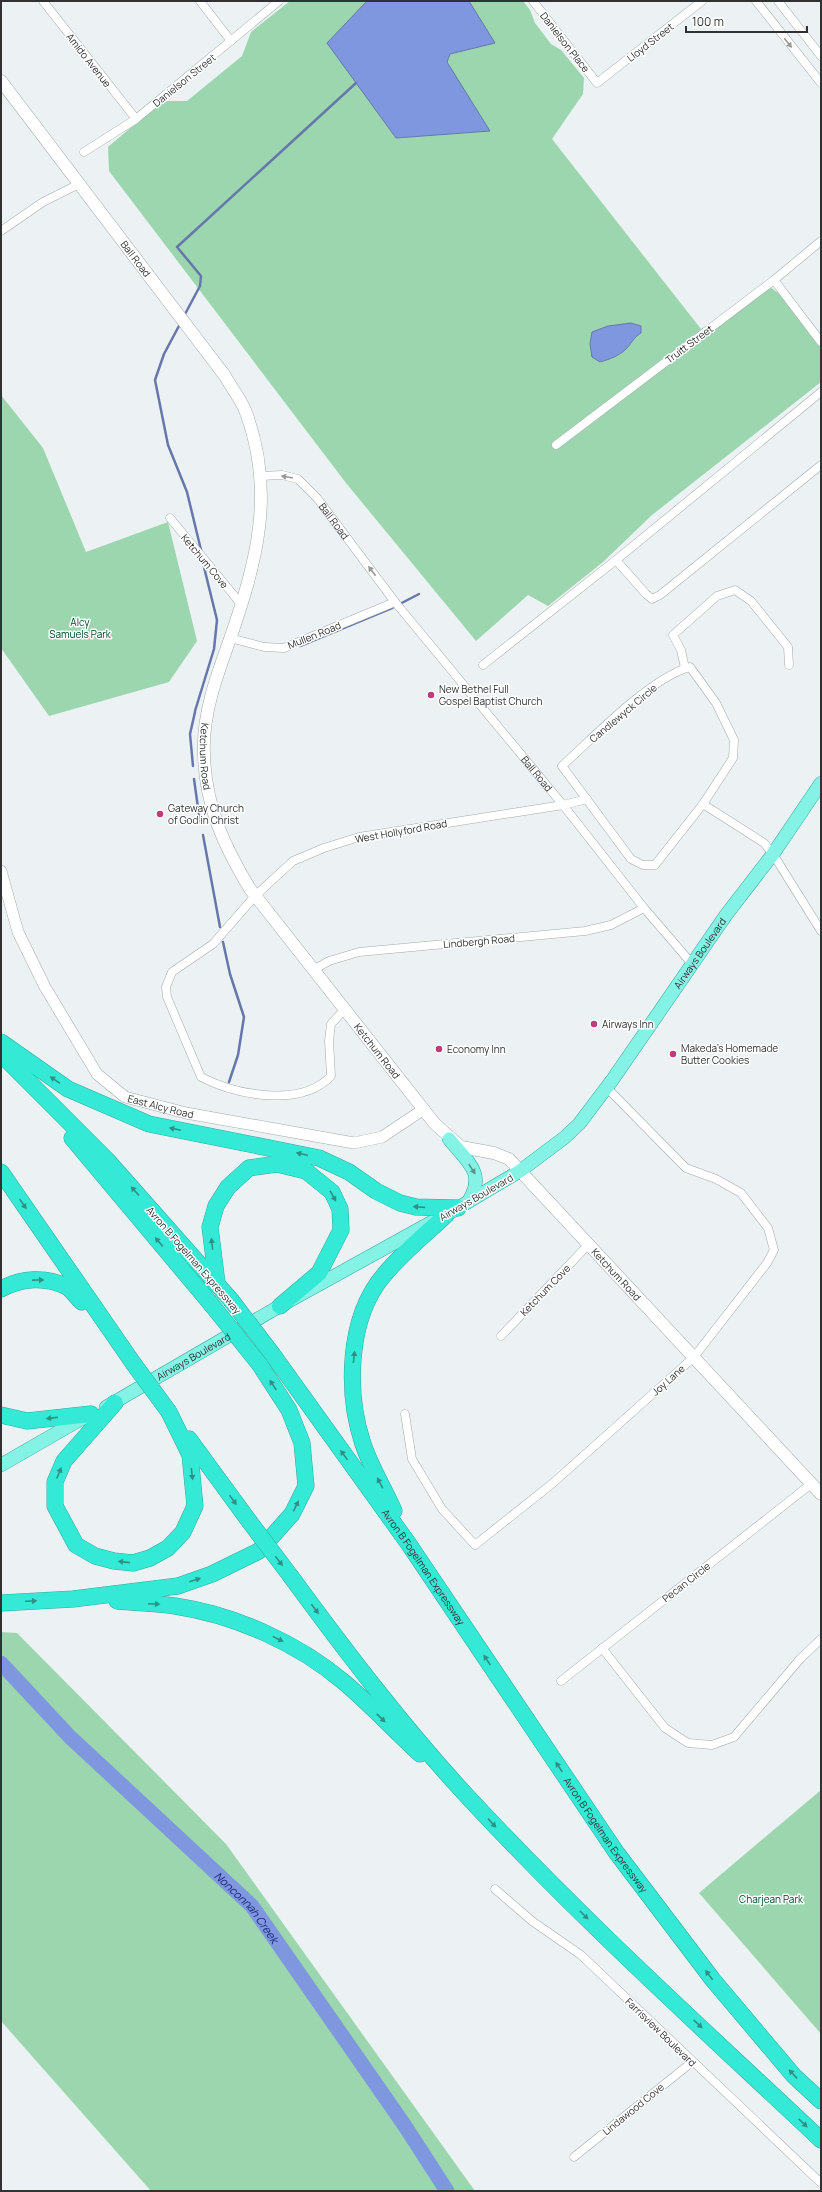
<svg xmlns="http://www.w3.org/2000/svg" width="822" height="2192" viewBox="0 0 822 2192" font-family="Manrope,sans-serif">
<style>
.green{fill:#9bd6ae}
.water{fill:#7e97df;stroke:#6678ab}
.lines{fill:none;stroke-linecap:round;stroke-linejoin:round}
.stream{stroke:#6678ab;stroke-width:2.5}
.river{stroke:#7e97df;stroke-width:15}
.minor-casing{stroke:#a4a9aa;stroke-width:9}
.tertiary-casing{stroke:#a4a9aa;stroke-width:12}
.secondary-casing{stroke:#a4a9aa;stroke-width:13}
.primary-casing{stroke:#32a99d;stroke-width:14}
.motorway-casing{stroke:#32a99d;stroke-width:17}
.minor{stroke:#fff;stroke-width:8}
.tertiary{stroke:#fff;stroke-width:11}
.secondary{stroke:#fff;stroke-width:12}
.primary{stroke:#85f2e6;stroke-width:13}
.motorway{stroke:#34ead6;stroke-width:16}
.motorway-bridge-casing{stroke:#32a99d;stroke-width:17;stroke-linecap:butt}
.motorway-bridge{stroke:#34ead6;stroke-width:16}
.oneway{fill:#979898}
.oneway2{fill:#328e84}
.oneway3{fill:#5a928c}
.poi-dot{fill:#c13a7b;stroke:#fff;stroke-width:1.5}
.labels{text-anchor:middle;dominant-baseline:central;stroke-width:3;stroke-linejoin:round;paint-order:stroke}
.street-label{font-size:10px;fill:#2f3132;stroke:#fff}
.park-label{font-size:10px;fill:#004423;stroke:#fff}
.poi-label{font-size:10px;fill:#2f3132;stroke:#fff;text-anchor:start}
.water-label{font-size:11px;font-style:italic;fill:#182578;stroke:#fff}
</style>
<rect width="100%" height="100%" fill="#ecf2f3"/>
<g class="green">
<polygon points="290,1 523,1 530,10 535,23 551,44 561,50 584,78 583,94 552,139 701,329 770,287 781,295 821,347 821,382 652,515 603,562 548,606 528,595 476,641 346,483 109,171 108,147 162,101 187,101 242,56 251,32"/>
<polygon points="1,395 43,448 86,552 168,522 197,641 169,682 49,716 1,648"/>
<polygon points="1,1632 17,1633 226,1844 475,2191 151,2191 1,2021"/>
<polygon points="821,1790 821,2034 699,1893"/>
</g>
<g class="water">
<polygon points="367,1 469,1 495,43 450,54 447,62 490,131 396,138 327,43"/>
<path d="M631,323l10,3v7c-7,4 -9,10 -15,16 -7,7 -16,10 -26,13l-8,-5 -2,-13 2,-12 16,-6z"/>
</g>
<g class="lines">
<g class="stream">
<polyline points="184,316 200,286 201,276 177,247 356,83"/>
<polyline points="180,324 164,354 155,380 168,445 187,492 201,550"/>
<polyline points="300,646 392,608 419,594"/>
<polyline points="195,711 214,649 217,620 203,563"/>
<polyline points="193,766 190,734 195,712"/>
<polyline points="194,779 200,822"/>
<polyline points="203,835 220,927"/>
<polyline points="223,942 230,974 244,1017 238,1055 229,1082"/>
</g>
<path class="river" id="s1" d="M1,1663l69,74 182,169 153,220 42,65"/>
<g class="minor-casing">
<g id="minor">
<polyline points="43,1 136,119"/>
<polyline points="200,1 231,41"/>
<polyline points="533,1 597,83 702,1"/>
<polyline points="756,1 821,83"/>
<polyline points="778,1 821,56"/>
<polyline points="84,152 136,119 279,1"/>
<polyline points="1,231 43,202 79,184"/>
<polyline points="774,280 821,342"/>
<polyline points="556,445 774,280 821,241"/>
<path id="s2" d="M261,476l21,-1 16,4 19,19 78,104 168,203 81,103 49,57"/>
<polyline points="170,518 241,604"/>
<polyline points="616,560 646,594 652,599 660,595 821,465"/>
<polyline points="230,638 264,647 284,648 395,602"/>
<polyline points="483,665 616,560 821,392"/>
<path d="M690,667l26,36 18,37 -1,18 -30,46 -48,61h-12l-12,-6 -69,-93c32,-29 88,-88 128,-99z"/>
<polyline points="685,668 681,650 673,635 717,596 735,590 751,601 788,647 789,665"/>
<polyline points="703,804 764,843 773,854 821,931"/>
<polyline points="313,970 329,961 359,952 585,931 611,925 644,908"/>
<path d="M345,1009l-14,15 -2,17 2,35c-30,32 -95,19 -130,1l-34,-80 -1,-10 6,-15 41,-28 42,-48 38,-35 31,-13 35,-11 204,-32 24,-6"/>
<polyline points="501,1336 589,1244"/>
<polyline points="405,1414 412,1459 442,1509 475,1545 553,1483 694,1357 767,1263 774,1250 768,1228 741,1193 716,1179 686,1168 607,1088"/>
<polyline points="602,1648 665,1728 688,1743 712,1745 734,1737 800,1659 821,1639"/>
<polyline points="561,1681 811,1484"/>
<polyline points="495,1889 532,1921 581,1955 821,2183"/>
<polyline points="574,2157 692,2062"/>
</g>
</g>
<g class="tertiary-casing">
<g id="tertiary">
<path id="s3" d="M1,871l17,61 27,55 52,87 28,23 61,16 168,30 28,-6 42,-28"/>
</g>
</g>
<g class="secondary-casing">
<g id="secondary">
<path id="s4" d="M1,81l224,295c6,11 15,22 20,34 31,81 12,151 -15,229 -13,36 -28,76 -26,115 1,51 20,92 46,135l185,235 26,23 33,6 15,6 312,335"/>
</g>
</g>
<g class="primary-casing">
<g id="primary">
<path d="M449,1139c18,23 38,34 19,63"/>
<path id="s5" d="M451,1212l69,-41 44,-33 15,-14 34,-45 113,-164 47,-61 48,-71"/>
<path id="s6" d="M106,1407l174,-101 152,-84"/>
<polyline points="1,1465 88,1415"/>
</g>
</g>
<g class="motorway-casing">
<g id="motorway">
<polyline points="1,1042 68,1089 149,1124 319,1158 349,1172 376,1191 400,1203 416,1207 458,1208"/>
<polyline points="1,1054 108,1161 231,1300"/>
<polyline points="72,1138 211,1304"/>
<polyline points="1,1172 133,1363"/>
<polyline points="217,1283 210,1227 216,1206 228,1187 249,1168 277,1164 306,1171 332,1192 340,1209 341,1230 319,1273 280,1306"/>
<path d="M1,1289c20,-11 45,-13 66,-2 5,3 10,11 15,15"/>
<path id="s7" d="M273,1355l135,188 208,309 97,128 81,96 27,25"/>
<polyline points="115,1403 64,1461 55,1482 55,1506 76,1545 95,1556 114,1561 133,1563 150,1558 168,1548 183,1532 195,1506 190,1455 169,1412"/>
<polyline points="1,1415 27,1421 91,1414"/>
<polyline points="189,1439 249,1521"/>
<path d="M394,1511c-10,-23 -23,-43 -31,-67 -17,-51 -16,-126 21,-169 18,-22 42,-41 63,-61"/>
<path d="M292,1578c55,75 112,150 175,218 112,121 234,231 354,344"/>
<path d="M117,1601c19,2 39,2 58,5 60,9 123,37 170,77 26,22 50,48 75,71"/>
<polyline points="1,1603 73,1599 178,1586 212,1574 259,1551 292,1514 306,1486 302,1443 289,1410 260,1365"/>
</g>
</g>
<use href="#minor" class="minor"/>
<use href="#tertiary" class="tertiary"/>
<use href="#secondary" class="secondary"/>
<use href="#primary" class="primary"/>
<use href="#motorway" class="motorway"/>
<g class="motorway-bridge-casing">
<g id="motorway-bridge">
<polyline points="231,1300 273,1355"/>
<polyline points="211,1304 260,1365"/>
<polyline points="133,1363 169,1412"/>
<polyline points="249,1521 292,1578"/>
</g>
</g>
<use href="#motorway-bridge" class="motorway-bridge"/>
</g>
<defs><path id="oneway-solid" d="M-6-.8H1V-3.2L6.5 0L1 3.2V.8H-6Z"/></defs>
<g class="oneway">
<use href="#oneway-solid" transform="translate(788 43) rotate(52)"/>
<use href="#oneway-solid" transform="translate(287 477) rotate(-170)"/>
<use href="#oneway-solid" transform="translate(372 571) rotate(-127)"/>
</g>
<g class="oneway2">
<use href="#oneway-solid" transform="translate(55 1080) rotate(-145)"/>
<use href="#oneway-solid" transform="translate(175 1129) rotate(-168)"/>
<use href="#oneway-solid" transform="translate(302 1154) rotate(-167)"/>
<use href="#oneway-solid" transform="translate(135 1191) rotate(-132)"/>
<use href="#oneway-solid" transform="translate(333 1196) rotate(61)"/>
<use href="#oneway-solid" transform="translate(23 1204) rotate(55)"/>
<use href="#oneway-solid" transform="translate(419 1207) rotate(-176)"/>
<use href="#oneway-solid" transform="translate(159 1242) rotate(-130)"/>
<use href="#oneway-solid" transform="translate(212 1244) rotate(-97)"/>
<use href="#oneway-solid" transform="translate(38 1280) rotate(-1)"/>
<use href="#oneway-solid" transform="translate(354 1357) rotate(-84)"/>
<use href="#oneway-solid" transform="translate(273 1385) rotate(-123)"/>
<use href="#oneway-solid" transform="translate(52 1418) rotate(173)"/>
<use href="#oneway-solid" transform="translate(344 1455) rotate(-126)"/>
<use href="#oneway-solid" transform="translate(59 1473) rotate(-67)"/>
<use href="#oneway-solid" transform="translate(192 1474) rotate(84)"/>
<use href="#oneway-solid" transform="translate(380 1483) rotate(-118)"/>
<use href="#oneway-solid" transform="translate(233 1500) rotate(54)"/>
<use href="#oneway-solid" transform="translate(296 1506) rotate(-64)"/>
<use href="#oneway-solid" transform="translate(279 1561) rotate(53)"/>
<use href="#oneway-solid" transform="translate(124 1562) rotate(-174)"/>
<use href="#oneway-solid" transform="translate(195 1580) rotate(-18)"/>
<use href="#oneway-solid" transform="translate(31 1601) rotate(-3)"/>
<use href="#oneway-solid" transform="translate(154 1604) rotate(3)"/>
<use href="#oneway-solid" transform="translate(315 1609) rotate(53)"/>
<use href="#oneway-solid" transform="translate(278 1639) rotate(26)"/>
<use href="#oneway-solid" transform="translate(487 1660) rotate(-124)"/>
<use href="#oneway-solid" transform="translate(381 1718) rotate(44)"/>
<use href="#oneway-solid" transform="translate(559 1767) rotate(-124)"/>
<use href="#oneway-solid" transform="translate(492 1823) rotate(47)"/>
<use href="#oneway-solid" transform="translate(584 1915) rotate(45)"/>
<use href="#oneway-solid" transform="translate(709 1975) rotate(-127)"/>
<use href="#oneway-solid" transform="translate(698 2024) rotate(43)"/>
<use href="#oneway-solid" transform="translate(793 2074) rotate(-133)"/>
<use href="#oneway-solid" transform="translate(803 2123) rotate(43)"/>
</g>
<use class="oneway3" href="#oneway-solid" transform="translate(472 1169) rotate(57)"/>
<g class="poi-dot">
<circle cx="431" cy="695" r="4"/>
<circle cx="160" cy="814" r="4"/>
<circle cx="594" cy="1024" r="4"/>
<circle cx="439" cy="1049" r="4"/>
<circle cx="673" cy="1054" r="4"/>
</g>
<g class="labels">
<g class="street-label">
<text transform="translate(565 42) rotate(52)">Danielson Place</text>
<text transform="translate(650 42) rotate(-38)">Lloyd Street</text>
<text transform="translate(89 60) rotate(52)">Amido Avenue</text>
<text transform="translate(184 80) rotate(-39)">Danielson Street</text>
<text stroke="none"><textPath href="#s4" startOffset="223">Ball Road</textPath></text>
<text transform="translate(689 344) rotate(-37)">Truitt Street</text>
<text stroke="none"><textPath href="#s2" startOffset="93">Ball Road</textPath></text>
<text transform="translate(205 561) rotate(50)">Ketchum Cove</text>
<text transform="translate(314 635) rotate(-22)">Mullen Road</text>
<text transform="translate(623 713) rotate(-40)">Candlewyck Circle</text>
<text stroke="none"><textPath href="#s4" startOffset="766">Ketchum Road</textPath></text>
<text stroke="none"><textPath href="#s2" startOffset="417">Ball Road</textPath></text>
<text transform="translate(401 831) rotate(-10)">West Hollyford Road</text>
<text transform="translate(479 941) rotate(-5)">Lindbergh Road</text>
<text stroke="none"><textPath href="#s5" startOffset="365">Airways Boulevard</textPath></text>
<text stroke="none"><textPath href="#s4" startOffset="1114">Ketchum Road</textPath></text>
<text stroke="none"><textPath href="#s3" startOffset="299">East Alcy Road</textPath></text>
<text transform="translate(476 1197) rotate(-30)">Airways Boulevard</text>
<text transform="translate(194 1260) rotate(49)">Avron B Fogelman Expressway</text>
<text stroke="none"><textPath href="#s4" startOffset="1449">Ketchum Road</textPath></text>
<text transform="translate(545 1290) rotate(-46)">Ketchum Cove</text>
<text stroke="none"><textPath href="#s6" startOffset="101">Airways Boulevard</textPath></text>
<text transform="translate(668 1380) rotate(-42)">Joy Lane</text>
<text stroke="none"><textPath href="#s7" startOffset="260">Avron B Fogelman Expressway</textPath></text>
<text transform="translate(686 1582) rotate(-38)">Pecan Circle</text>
<text stroke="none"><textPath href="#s7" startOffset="584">Avron B Fogelman Expressway</textPath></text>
<text transform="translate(661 2032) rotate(44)">Farrisview Boulevard</text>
<text transform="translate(633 2109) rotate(-39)">Lindawood Cove</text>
</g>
<g class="park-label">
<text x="80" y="622">Alcy<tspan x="80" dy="12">Samuels Park</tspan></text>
<text x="771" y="1899">Charjean Park</text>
</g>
<g class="poi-label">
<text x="439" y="689">New Bethel Full<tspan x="439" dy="12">Gospel Baptist Church</tspan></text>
<text x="168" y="808">Gateway Church<tspan x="168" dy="12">of God in Christ</tspan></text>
<text x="602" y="1024">Airways Inn</text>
<text x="681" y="1048">Makeda’s Homemade<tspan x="681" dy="12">Butter Cookies</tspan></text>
<text x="447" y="1049">Economy Inn</text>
</g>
<g class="water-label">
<text stroke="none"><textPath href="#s1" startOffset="347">Nonconnah Creek</textPath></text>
</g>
</g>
<rect width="822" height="2192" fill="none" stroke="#2f3132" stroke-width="4"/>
<path d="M686 26v6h121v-6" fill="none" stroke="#2f3132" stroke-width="2"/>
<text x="692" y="26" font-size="12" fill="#2f3132" stroke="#ffffff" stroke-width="3" paint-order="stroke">100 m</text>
</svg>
